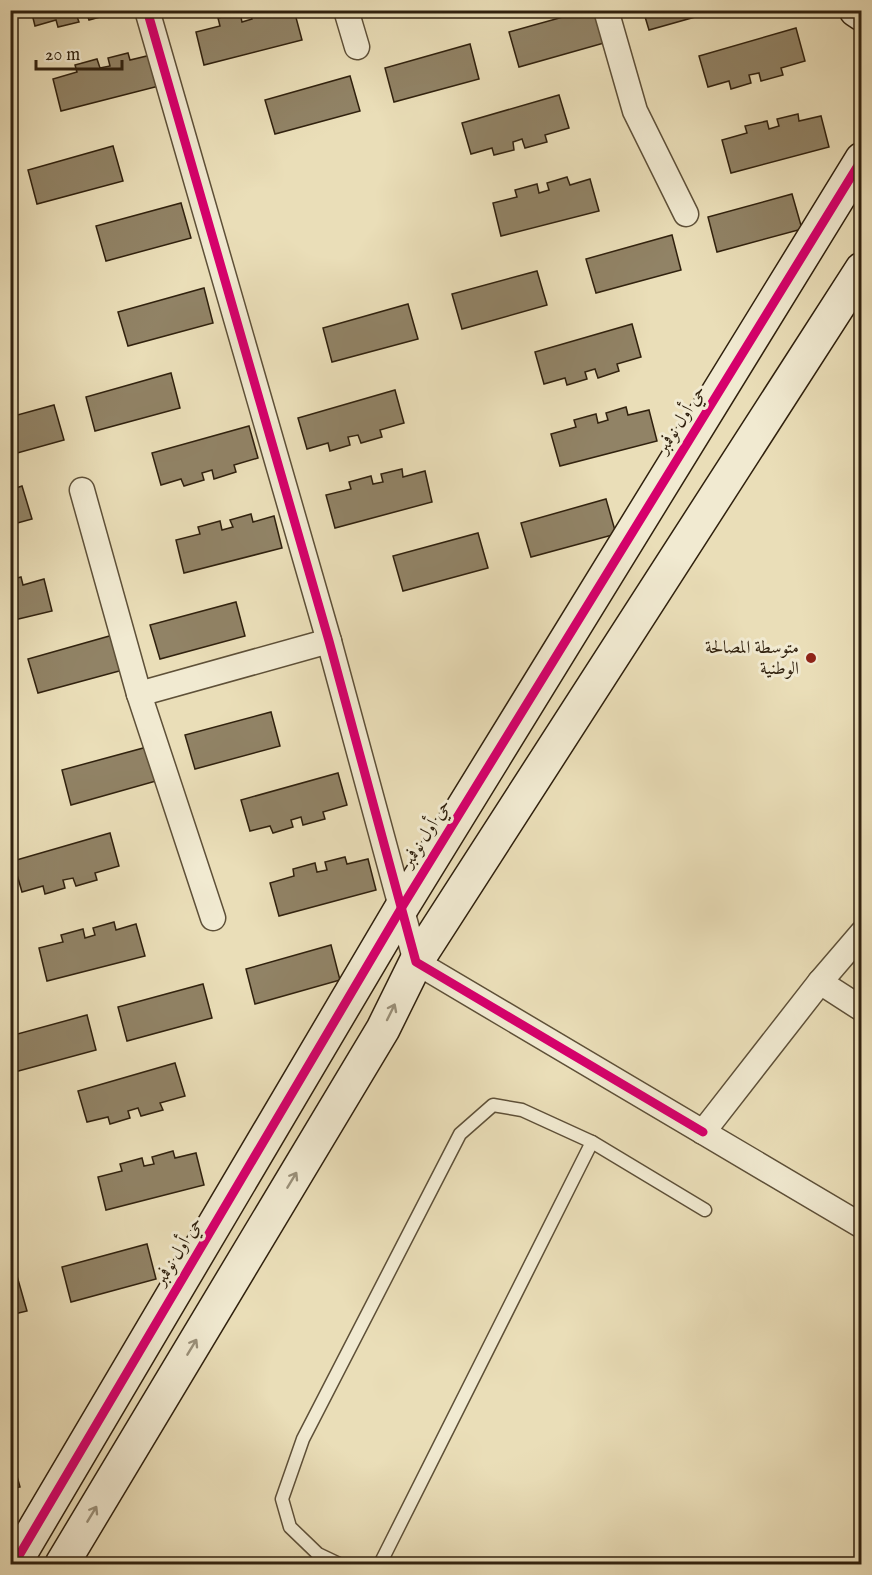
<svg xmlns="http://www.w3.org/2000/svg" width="872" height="1575" viewBox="0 0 872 1575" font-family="'IM FELL English',Amiri,serif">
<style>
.building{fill:#918366;stroke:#30210e;stroke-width:1.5}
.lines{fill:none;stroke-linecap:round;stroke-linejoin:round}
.lane-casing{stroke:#5e5038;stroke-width:15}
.street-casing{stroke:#5e5038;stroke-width:27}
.secondary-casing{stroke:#30210e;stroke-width:36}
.lane{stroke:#f1ead1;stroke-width:12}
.street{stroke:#f1ead1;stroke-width:24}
.secondary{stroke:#f1ead1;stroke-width:33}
.cycleway-casing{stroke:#f1ead1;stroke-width:13}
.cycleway{stroke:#d6006c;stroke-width:9}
.oneway{stroke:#9a9079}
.poi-dot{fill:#8f2418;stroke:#f1ead1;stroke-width:2}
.labels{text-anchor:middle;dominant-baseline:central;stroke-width:6;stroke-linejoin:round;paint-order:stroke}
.street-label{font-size:18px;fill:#30210e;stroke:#f1ead1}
.poi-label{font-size:18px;fill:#30210e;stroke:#f1ead1;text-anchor:end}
</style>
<rect width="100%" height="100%" fill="#eadeb8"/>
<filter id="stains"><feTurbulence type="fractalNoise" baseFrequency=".00333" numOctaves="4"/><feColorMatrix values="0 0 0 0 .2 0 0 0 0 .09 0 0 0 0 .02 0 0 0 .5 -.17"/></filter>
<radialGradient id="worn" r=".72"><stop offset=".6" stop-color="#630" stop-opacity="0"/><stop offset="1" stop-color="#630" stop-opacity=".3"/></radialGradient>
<g class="building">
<polygon points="31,10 110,10 111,14 89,20 86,11 76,14 79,22 58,27 56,20 35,26"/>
<polygon points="272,10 272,14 294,10 302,40 204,65 196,32 220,26 218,18 240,13 242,22 252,19 250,11"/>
<polygon points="588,10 595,10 604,43 519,67 509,32"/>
<polygon points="643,10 720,10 649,30"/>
<polygon points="796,28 805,61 781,68 783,75 761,81 759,73 749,75 751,83 731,89 729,81 708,87 699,56"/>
<polygon points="470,44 479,79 394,102 385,68"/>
<polygon points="128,53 130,60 151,55 159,86 61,111 53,79 77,72 75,65 97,59 100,68 110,66 108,58"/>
<polygon points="350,76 360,111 275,134 265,100"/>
<polygon points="559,95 569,128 545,135 547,142 525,148 522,139 513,142 514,150 494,155 492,148 471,154 462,123"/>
<polygon points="798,114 799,121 821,116 829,147 731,173 722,140 747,133 745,126 767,121 769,129 779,126 777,119"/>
<polygon points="113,146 123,181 37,204 28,170"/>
<polygon points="567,177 570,185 590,179 599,211 501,236 493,203 517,197 515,190 537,184 539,193 549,190 547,183"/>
<polygon points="792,194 802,229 717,252 708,217"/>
<polygon points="181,203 191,238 106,261 96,226"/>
<polygon points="672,235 681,270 596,293 586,259"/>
<polygon points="537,271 547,305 462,329 452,294"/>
<polygon points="204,288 213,323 128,346 118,312"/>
<polygon points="408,304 418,339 332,362 323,328"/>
<polygon points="632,324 641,357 617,364 619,371 598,378 595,369 585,372 587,379 567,385 565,378 544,384 535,352"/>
<polygon points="171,373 180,408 95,431 86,397"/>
<polygon points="395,390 404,423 380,430 382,437 361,443 358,435 348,437 350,445 330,451 328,443 307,449 298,418"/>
<polygon points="54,405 64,440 10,455 10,417"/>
<polygon points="626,407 628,415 649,410 657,441 560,466 551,434 576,427 574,420 596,414 598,423 608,420 606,413"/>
<polygon points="249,426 258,458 234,465 236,472 214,479 212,470 202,473 204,480 184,486 181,479 161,485 152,453"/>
<polygon points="402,469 403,477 425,471 432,502 335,528 326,495 351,489 349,482 371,476 373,484 383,482 381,474"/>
<polygon points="22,486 32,519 10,525 10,490"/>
<polygon points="606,499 616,534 531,557 521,523"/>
<polygon points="251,514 253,522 274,516 282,548 184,573 176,540 200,534 198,527 220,521 222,530 233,527 230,520"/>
<polygon points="478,533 488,568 403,591 393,556"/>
<polygon points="21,577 23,585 44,579 52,611 10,621 10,580"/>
<polygon points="236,602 245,636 160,659 150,625"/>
<polygon points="113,635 123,670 38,693 28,659"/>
<polygon points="271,712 280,746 195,769 185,735"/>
<polygon points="147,747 156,781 71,805 62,770"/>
<polygon points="338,773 347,805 323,812 325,819 303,825 301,817 291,820 293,827 273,833 270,826 250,831 241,800"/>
<polygon points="110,833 119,866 95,873 97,880 76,886 73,878 63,880 65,888 45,894 43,886 22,892 13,861"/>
<polygon points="345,857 347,864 368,859 376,890 279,916 270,883 294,876 293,869 315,863 317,872 327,870 325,862"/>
<polygon points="114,922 116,930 136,924 145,956 47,981 39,948 63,942 61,935 83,929 85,938 95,935 93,928"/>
<polygon points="331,945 340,980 255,1004 246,969"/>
<polygon points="203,984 212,1018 127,1041 118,1007"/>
<polygon points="87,1015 96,1050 11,1073 10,1036"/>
<polygon points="175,1063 185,1096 160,1103 163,1110 141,1116 138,1108 128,1111 130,1118 110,1124 108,1117 87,1122 78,1091"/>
<polygon points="173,1151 175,1158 196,1153 204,1185 106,1210 98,1177 122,1171 120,1164 142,1158 144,1166 154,1164 152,1157"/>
<polygon points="147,1244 156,1279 71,1302 62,1267"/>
<polygon points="17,1276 27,1311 10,1315 10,1278"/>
<polygon points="11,1455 20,1487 10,1489 10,1456"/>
</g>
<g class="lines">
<g class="lane-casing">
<g id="lane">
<polyline points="339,1564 318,1554 290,1527 282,1499 303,1439 460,1134 493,1105 522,1110 592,1142 705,1210"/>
<polyline points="380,1564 592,1142"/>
</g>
</g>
<g class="street-casing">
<g id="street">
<polyline points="147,10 329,641 416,962 703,1132"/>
<polyline points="346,10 357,47"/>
<polyline points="606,10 635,111 686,214"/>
<polyline points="82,490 139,694 213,918"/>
<polyline points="139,694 329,641"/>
<polyline points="862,933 820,982 703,1132 862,1226"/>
<polyline points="820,982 862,1009"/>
</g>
</g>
<g class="secondary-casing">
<g id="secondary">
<polyline points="856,10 862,14"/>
<polyline points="14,1564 402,907 862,159"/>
<polyline points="62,1564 383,1029 416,962 862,269"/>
</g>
</g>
<use href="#lane" class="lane"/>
<use href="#street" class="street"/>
<use href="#secondary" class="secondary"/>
<g class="cycleway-casing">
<g id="cycleway">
<polyline points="147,10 329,641 416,962 703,1132"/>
<polyline points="14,1564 402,907 862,159"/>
</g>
</g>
<use href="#cycleway" class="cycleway"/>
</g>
<defs><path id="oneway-shaft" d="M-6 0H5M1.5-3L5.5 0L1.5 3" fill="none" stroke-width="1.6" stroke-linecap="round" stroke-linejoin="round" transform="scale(1.5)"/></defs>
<g class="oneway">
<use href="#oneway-shaft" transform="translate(391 1012) rotate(-64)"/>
<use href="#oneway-shaft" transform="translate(292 1180) rotate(-59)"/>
<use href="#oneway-shaft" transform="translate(192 1347) rotate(-59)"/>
<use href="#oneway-shaft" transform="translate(92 1514) rotate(-59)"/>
</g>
<circle class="poi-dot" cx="811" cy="658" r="6"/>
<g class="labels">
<g class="street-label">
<text transform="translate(682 420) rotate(-58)">حي أول نوفمبر</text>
<text transform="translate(427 834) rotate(-58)">حي أول نوفمبر</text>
<text transform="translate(179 1252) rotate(-59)">حي أول نوفمبر</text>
</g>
<g class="poi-label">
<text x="799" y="648">متوسطة المصالحة<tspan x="799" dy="21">الوطنية</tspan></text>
</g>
</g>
<rect width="872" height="1575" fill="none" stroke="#eadeb8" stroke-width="36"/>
<rect x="12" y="12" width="848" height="1551" fill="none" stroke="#30210e" stroke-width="3"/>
<rect x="18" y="18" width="836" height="1539" fill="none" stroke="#30210e" stroke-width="1.5"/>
<path d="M36 60v9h86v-9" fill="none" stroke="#30210e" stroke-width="3"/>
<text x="45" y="60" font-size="18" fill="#30210e" stroke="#f1ead1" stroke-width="4.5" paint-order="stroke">20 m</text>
<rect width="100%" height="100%" filter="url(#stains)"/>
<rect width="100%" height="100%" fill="url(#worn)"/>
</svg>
